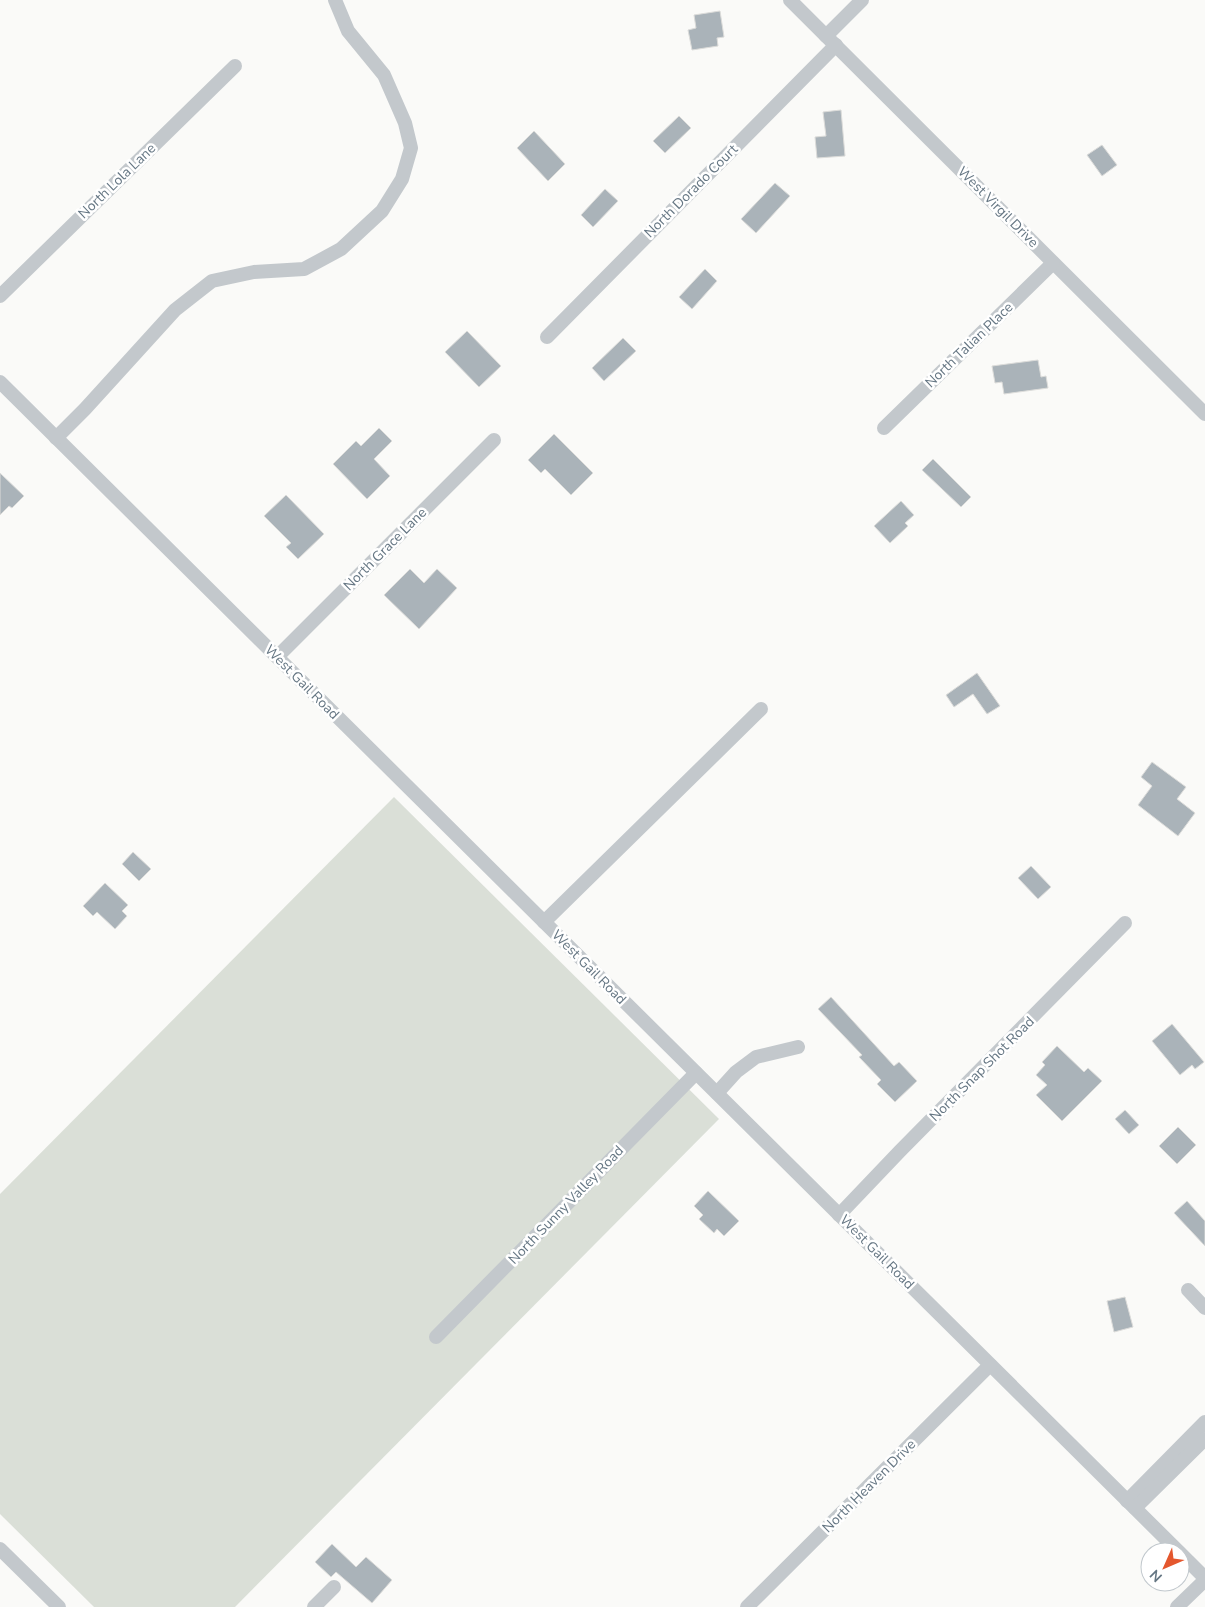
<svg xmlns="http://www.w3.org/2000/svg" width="1205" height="1607" viewBox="0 0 1205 1607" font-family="'Nunito Sans',sans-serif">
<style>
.green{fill:#dadfd7}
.building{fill:#aab3b9;stroke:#dcdcda}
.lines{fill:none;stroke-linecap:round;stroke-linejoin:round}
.minor{stroke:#c3c8cc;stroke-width:14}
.labels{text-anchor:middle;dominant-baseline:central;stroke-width:5;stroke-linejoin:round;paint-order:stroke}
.street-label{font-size:14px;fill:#657683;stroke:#fff}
</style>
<rect width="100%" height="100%" fill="#fafaf8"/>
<polygon class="green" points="394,797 719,1119 235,1607 94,1607 0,1514 0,1194"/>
<g class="building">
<polygon points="720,11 724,37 717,38 718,46 692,50 688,30 696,28 694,15"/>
<polygon points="841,110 845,156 817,158 815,137 826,136 823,112"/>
<polygon points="679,116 691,128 665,153 653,141"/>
<polygon points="534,131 565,164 548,181 517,148"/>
<polygon points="1102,145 1117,165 1102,176 1087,155"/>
<polygon points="775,183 790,196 756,233 741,219"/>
<polygon points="605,189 618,201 593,227 581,215"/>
<polygon points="705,269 717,281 692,309 679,297"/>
<polygon points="467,331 501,366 479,387 445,352"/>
<polygon points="623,338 636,351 604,381 592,368"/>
<polygon points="1038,360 1041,377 1046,376 1048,388 1004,394 1002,382 995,383 992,366"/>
<polygon points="379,428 392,441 374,459 390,476 367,499 333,464 356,441 361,446"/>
<polygon points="554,434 593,473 571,495 545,469 541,473 528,460"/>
<polygon points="933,459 971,497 961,507 922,470"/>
<polygon points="0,473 24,496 12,508 9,506 0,515"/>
<polygon points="286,495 324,534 298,559 286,547 291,543 264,516"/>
<polygon points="901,501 914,515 905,523 908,526 890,543 874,526"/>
<polygon points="410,569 424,583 437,569 457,588 419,629 384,595"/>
<polygon points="977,673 1000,706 987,714 973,694 954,707 946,695"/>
<polygon points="1152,762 1186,787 1177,799 1195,813 1178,836 1138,805 1152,786 1141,777"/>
<polygon points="133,852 151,869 139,881 122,864"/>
<polygon points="1031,866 1051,887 1038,899 1018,878"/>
<polygon points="105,883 128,905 122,911 127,916 115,929 97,912 93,916 83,906"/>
<polygon points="831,997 894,1066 899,1062 917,1081 895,1102 877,1084 881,1080 859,1057 862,1055 818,1009"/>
<polygon points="1172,1024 1204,1062 1195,1069 1192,1065 1180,1075 1152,1041"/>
<polygon points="1057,1046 1084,1072 1088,1068 1102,1081 1062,1121 1036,1095 1047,1085 1036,1075 1045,1065 1042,1062"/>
<polygon points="1125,1110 1139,1125 1129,1134 1115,1119"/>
<polygon points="1178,1127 1196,1145 1177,1164 1159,1146"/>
<polygon points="708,1191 739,1221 724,1236 717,1229 714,1233 699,1219 703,1215 694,1206"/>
<polygon points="1187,1201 1205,1221 1205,1246 1174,1213"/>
<polygon points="1125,1297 1133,1327 1114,1332 1107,1301"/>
<polygon points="332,1544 356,1567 366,1557 392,1580 372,1603 336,1572 331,1577 315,1562"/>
</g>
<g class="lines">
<g class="minor">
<polyline points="790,0 1205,414"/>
<polyline points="826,36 862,0"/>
<polyline points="0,296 235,66"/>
<polyline points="547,337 836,45"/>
<polyline points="0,382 1179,1552"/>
<polyline points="884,428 1053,263"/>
<polyline points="56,438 85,409 175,310 212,281 254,272 304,269 341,249 382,211 402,179 411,148 405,123 384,75 348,31 335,0"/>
<polyline points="277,657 494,440"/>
<polyline points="544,922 761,709"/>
<polyline points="717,1093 736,1072 756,1057 798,1047"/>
<polyline points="839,1215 900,1151 1125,923"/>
<polyline points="1188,1290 1205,1308"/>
<polyline points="436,1337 696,1073"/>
<polyline points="1127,1501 1205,1422"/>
<polyline points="1135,1508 1205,1439"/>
<polyline points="0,1549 59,1607"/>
<polyline points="1180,1553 1205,1578"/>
<polyline points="314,1607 334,1587"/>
<polyline points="747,1607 990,1365"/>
<polyline points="1177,1607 1205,1580"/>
</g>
</g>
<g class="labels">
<g class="street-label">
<text transform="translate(117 181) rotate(-44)">North Lola Lane</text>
<text transform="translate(691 191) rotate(-45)">North Dorado Court</text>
<text transform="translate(998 207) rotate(45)">West Virgil Drive</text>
<text transform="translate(969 345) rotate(-44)">North Talian Place</text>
<text transform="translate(385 549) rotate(-45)">North Grace Lane</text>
<text transform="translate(302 682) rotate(45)">West Gail Road</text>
<text transform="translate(589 967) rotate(45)">West Gail Road</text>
<text transform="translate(982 1069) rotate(-45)">North Snap Shot Road</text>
<text transform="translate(566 1205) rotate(-46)">North Sunny Valley Road</text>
<text transform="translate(877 1252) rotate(45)">West Gail Road</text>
<text transform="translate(869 1486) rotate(-45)">North Heaven Drive</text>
</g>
</g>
<g transform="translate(1165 1567) rotate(225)"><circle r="24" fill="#ffffff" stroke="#c1c8cd"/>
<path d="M0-4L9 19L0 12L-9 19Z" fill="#e4572e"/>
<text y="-8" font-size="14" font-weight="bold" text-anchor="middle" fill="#657683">N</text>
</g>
</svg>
